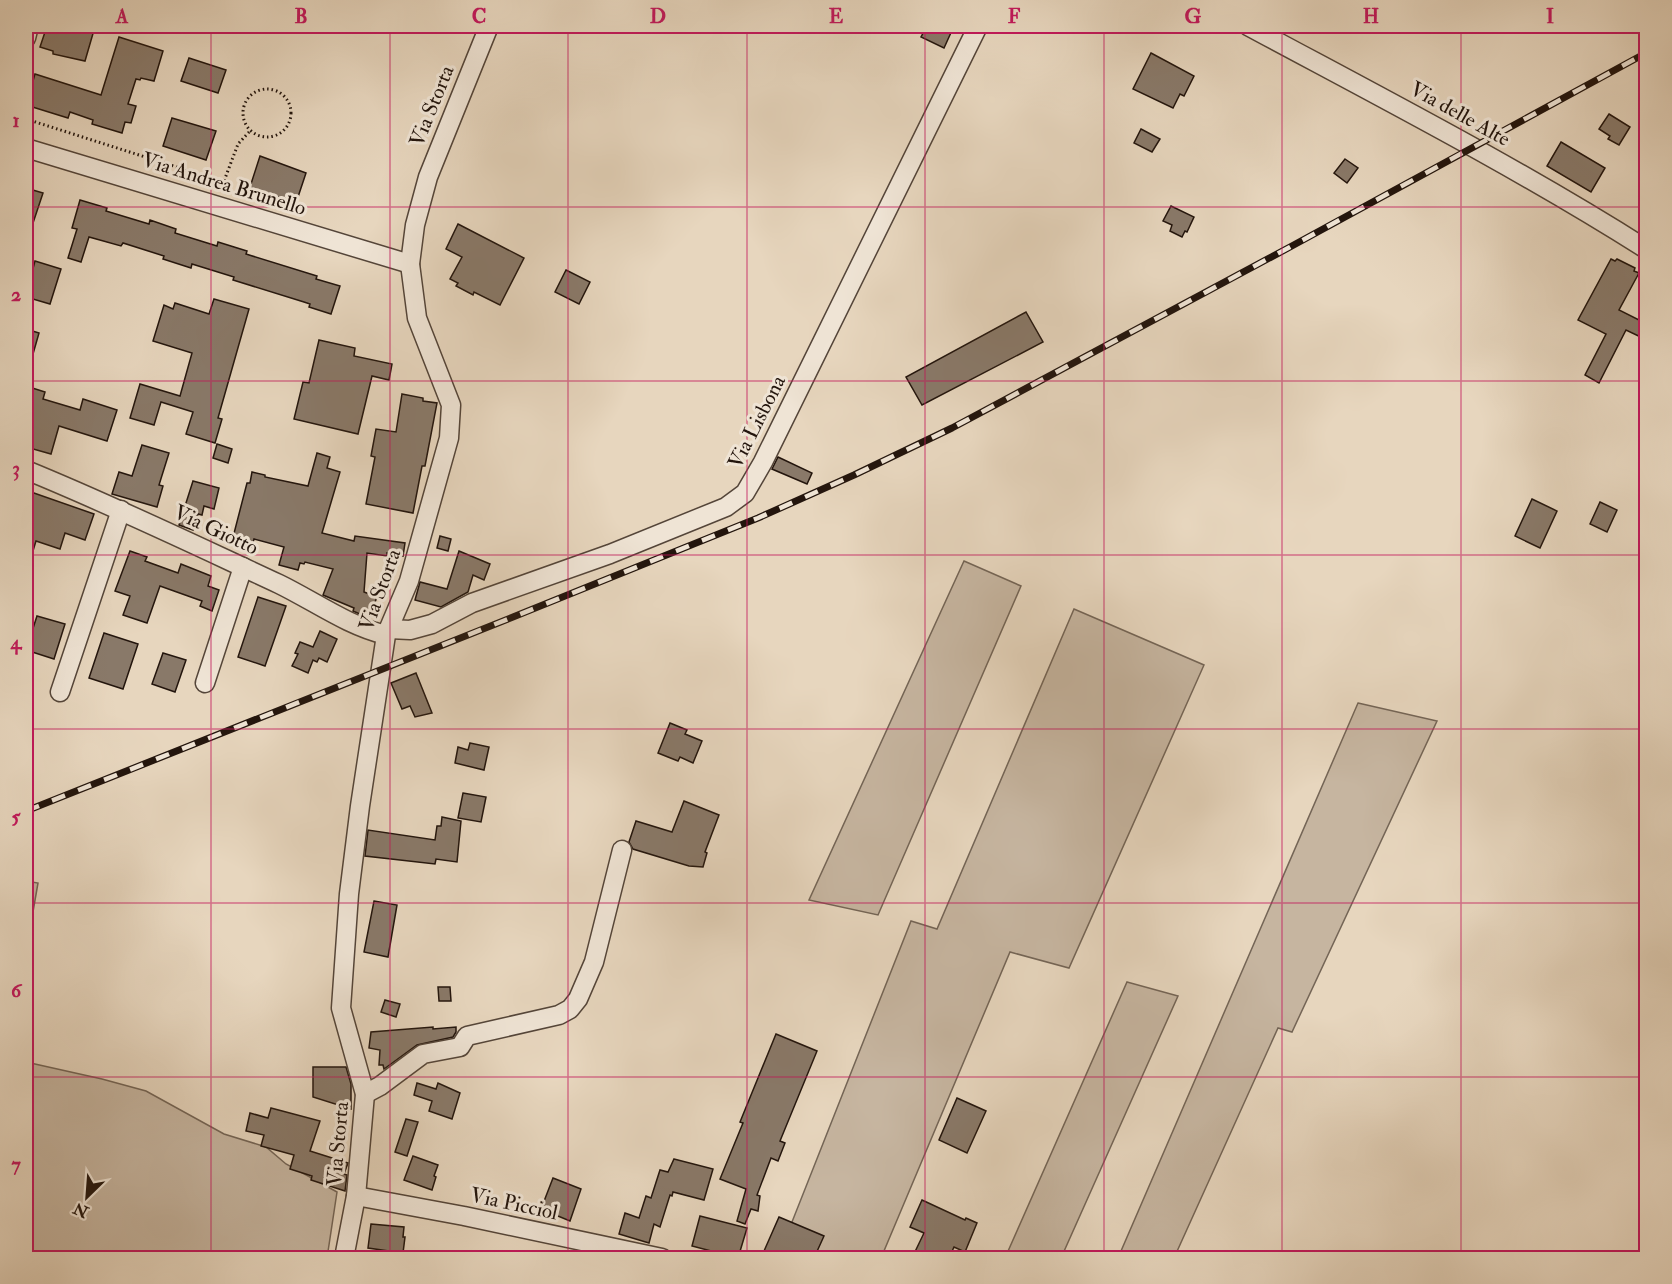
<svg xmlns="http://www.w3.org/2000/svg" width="1672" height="1284" viewBox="0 0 1672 1284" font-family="'IM FELL Double Pica',serif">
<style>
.green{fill:#c6b5a0;stroke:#746556;stroke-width:1.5}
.building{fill:#897969;stroke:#23150d;stroke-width:1.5}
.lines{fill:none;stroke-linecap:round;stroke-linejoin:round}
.minor-casing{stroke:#544539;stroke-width:21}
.path{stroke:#23150d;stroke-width:3;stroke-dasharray:1.5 3;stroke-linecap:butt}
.minor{stroke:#efe4d5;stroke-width:18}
.rail-casing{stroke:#23150d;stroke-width:7}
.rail{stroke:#efe4d5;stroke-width:4.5;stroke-dasharray:14;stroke-linecap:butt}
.grid{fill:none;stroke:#c2185b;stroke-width:1.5;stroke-opacity:0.55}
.labels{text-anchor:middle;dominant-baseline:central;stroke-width:6;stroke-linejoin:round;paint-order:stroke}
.street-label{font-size:21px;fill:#23150d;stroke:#efe4d5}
.neatline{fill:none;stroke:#c2185b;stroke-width:2}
.grid-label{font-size:20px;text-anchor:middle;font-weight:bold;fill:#c2185b}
</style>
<rect width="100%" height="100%" fill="#e7d6be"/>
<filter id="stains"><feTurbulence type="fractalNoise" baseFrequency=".00333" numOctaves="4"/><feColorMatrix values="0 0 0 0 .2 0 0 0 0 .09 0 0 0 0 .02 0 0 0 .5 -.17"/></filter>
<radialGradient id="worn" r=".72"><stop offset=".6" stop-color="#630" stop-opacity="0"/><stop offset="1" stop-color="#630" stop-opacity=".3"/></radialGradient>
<g class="green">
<polygon points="964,561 1021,586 878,915 809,900"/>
<polygon points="1074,609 1204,665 1069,968 1010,952 881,1258 813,1258 815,1237 790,1227 911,921 937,929"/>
<polygon points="1358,703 1437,721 1292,1032 1278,1028 1174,1258 1118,1258"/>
<polygon points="26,881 38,883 26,952"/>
<polygon points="1127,982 1178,996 1061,1258 1005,1258"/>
<polygon points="26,1062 102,1079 146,1091 224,1134 266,1147 286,1164 337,1192 327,1258 26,1258"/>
</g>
<g class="building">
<polygon points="47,26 79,26 94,30 85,61 53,54 53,51 40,47"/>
<polygon points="927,26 954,26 944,48 921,37"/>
<polygon points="119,37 163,51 154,81 141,78 140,80 136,79 128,104 136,106 131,123 125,122 122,133 92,124 93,120 70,112 68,118 26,105 35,74 101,95"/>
<polygon points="1151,53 1194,76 1184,96 1180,94 1173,108 1133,89"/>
<polygon points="189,58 226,70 218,93 181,81"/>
<polygon points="1609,114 1630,127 1619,145 1608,139 1610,136 1599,129"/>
<polygon points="172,118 216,131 206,160 163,146"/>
<polygon points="1141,129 1160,139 1152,152 1134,143"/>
<polygon points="1561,142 1605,168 1591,192 1547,166"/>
<polygon points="260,156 306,173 296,203 250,187"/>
<polygon points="1345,159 1358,168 1347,183 1334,173"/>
<polygon points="26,188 43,193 28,238 26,238"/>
<polygon points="80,200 107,208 106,211 149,224 150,220 176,229 175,233 217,246 218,242 247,251 246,254 317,276 316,279 340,286 331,314 309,307 310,304 304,302 233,280 234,277 192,264 191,268 163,259 164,256 123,243 121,246 89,237 81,262 68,258 77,229 72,228"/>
<polygon points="1171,206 1194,217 1187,232 1185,231 1182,237 1170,231 1172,225 1163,221"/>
<polygon points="458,224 524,258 500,305 474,292 473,295 456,286 458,283 450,279 462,257 446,249"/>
<polygon points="1611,259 1615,261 1617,259 1635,268 1634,271 1639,273 1619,310 1647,324 1647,340 1626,330 1599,383 1585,375 1606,334 1578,320"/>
<polygon points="35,261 61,269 50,304 26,297 26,278 30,280"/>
<polygon points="566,270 590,282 579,304 555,292"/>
<polygon points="214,299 249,309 218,418 222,419 215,443 186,434 193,412 161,402 154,425 130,418 140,384 180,396 192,353 153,341 164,305 173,309 175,303 209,314"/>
<polygon points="1026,312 1043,342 922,405 906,377"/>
<polygon points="26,329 39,333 29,368 26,368"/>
<polygon points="319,340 355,348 354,356 392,364 389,380 372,376 358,434 294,419 303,382 309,383"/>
<polygon points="26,386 45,392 43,399 80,410 83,399 117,410 107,441 59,426 51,454 26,447"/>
<polygon points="402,394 423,398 423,401 437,403 425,466 422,466 413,513 366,504 375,457 371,456 376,429 396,432"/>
<polygon points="217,444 232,449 228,463 213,458"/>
<polygon points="142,445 169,453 159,485 163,486 157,507 112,494 119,472 132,476"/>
<polygon points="317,453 330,457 327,468 340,472 322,533 354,541 355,536 405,543 403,556 387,553 387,556 367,553 364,592 377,597 369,618 353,611 354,608 323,595 333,569 305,562 304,564 300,563 298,570 279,565 284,547 254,539 251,550 231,545 247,483 250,483 252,472 265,475 265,477 308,486"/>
<polygon points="778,457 812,473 807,484 772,469"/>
<polygon points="193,481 219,488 214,509 204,506 202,515 198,514 193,530 179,525"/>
<polygon points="31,492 94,514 85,540 65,533 60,549 36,541 29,564 26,564 26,509"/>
<polygon points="1532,499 1557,511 1540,548 1515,536"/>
<polygon points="1600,502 1617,510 1607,532 1590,524"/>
<polygon points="440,536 451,539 448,551 437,548"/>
<polygon points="130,551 147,557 145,561 178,573 181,564 211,576 208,586 219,590 212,611 200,606 202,601 160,586 147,623 123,615 130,596 115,591"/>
<polygon points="459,551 490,564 484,580 473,575 468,592 441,607 415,600 420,582 447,589"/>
<polygon points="258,597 286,606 265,666 238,657"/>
<polygon points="37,616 65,624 54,659 26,650"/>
<polygon points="320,631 337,639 327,662 319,658 317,662 313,660 308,673 292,666 298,654 295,653 300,642 313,647"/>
<polygon points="104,633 138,644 123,689 89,678"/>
<polygon points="163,653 186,660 175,692 152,684"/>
<polygon points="416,673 432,713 415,717 410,706 402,709 391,683"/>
<polygon points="670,723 687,730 685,734 702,741 693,763 680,757 678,761 658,753"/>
<polygon points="470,743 489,747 484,770 455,763 458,747 468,750"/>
<polygon points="463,793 486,797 481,822 458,818"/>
<polygon points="684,801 719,815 705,852 707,853 703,867 689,866 633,849 629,842 636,821 672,832"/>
<polygon points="442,817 461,821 457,862 436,859 435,864 365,856 368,830 435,840 437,826 441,826"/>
<polygon points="374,901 397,905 388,957 364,952"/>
<polygon points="438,987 450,987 451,1001 439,1001"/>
<polygon points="385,1000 400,1004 396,1017 381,1012"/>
<polygon points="433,1027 433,1029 456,1027 456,1032 453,1037 417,1045 384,1069 383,1065 379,1065 380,1050 369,1048 371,1032"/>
<polygon points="776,1034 817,1051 780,1141 785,1143 778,1161 771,1158 757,1195 760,1196 758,1211 751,1209 745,1224 737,1221 746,1189 720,1179 743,1123 740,1122"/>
<polygon points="313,1067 346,1067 351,1084 351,1109 313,1097"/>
<polygon points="417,1083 436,1089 438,1083 460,1093 452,1119 429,1111 432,1101 414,1095"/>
<polygon points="957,1098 986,1111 967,1153 939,1140"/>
<polygon points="271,1108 320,1121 310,1151 348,1163 344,1174 347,1175 345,1191 311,1180 312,1176 290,1169 294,1155 261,1146 264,1135 246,1131 250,1113 268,1118"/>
<polygon points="406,1119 418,1122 407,1156 395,1152"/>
<polygon points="413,1156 438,1165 434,1176 436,1177 432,1190 404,1180"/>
<polygon points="674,1159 713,1169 704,1200 673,1192 672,1196 670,1195 660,1227 654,1224 649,1243 619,1234 625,1213 639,1218 646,1196 651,1198 660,1170 668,1172"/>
<polygon points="553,1178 581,1189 570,1221 541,1209"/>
<polygon points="922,1200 965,1220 966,1218 977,1223 965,1252 954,1247 949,1258 912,1258 924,1233 910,1227"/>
<polygon points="700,1216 747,1228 738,1258 692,1246"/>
<polygon points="779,1217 824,1236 814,1258 781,1258 764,1251"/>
<polygon points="371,1224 404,1227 403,1237 405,1237 403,1253 368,1248"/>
</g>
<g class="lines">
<g class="minor-casing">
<g id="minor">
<path d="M1248,26c134,72 270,142 398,223"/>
<polyline points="26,38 29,26"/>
<polyline points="26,148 410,264"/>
<path d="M26,470c86,35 169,75 253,114 35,17 69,42 107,51"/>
<polyline points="389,629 410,630 432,624 472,603 610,554 726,507 745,493 763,462 978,26"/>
<polyline points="205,683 243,567"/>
<polyline points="60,692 121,510"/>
<polyline points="365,1094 380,1086 423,1054 460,1047 467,1036 559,1015 570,1009 578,999 594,962 622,850"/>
<polyline points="356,1196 464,1216 662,1258"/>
<polyline points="344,1258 356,1196 365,1094 341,1008 349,894 360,806 386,635 409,581 449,438 451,405 417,318 410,264 415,225 428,177 489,26"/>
</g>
</g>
<g class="path">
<circle cx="267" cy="113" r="24"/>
<polyline points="26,119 208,177 220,188"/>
<polyline points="221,189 238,144 250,131"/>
</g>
<use href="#minor" class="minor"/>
<g class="rail-casing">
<polyline id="rail" points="26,811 513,617 758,518 854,475 952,428 1290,247 1646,53"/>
</g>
<use href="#rail" class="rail"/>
</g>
<path class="grid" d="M211,26v1232M390,26v1232M568,26v1232M747,26v1232M925,26v1232M1104,26v1232M1282,26v1232M1461,26v1232M26,207h1620M26,381h1620M26,555h1620M26,729h1620M26,903h1620M26,1077h1620"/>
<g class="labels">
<g class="street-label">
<text transform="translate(432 106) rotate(-68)">Via Storta</text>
<text transform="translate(1460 114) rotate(29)">Via delle Alte</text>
<text transform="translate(224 184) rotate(17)">Via Andrea Brunello</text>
<text transform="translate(757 422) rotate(-63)">Via Lisbona</text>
<text transform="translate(216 530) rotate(25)">Via Giotto</text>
<text transform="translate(380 590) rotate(-70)">Via Storta</text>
<text transform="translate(338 1144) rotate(-85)">Via Storta</text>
<text transform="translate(514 1204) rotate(12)">Via Picciol</text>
</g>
</g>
<rect width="1672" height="1284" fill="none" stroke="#e7d6be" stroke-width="66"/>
<g transform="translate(87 1197) rotate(205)" stroke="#efe4d5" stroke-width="4.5" paint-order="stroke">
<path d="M0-4.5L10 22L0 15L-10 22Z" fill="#23150d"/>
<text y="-9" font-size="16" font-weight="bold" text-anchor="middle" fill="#23150d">N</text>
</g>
<rect x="33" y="33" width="1606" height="1218" class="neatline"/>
<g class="grid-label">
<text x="122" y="23">A</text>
<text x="301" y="23">B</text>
<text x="479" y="23">C</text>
<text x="658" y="23">D</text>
<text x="836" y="23">E</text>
<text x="1014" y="23">F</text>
<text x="1193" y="23">G</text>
<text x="1371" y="23">H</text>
<text x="1550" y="23">I</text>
<text x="16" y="127">1</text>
<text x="16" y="301">2</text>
<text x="16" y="475">3</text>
<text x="16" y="649">4</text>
<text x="16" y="823">5</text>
<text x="16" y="997">6</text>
<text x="16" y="1171">7</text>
</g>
<rect width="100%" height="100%" filter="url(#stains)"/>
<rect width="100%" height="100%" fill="url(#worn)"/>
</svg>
